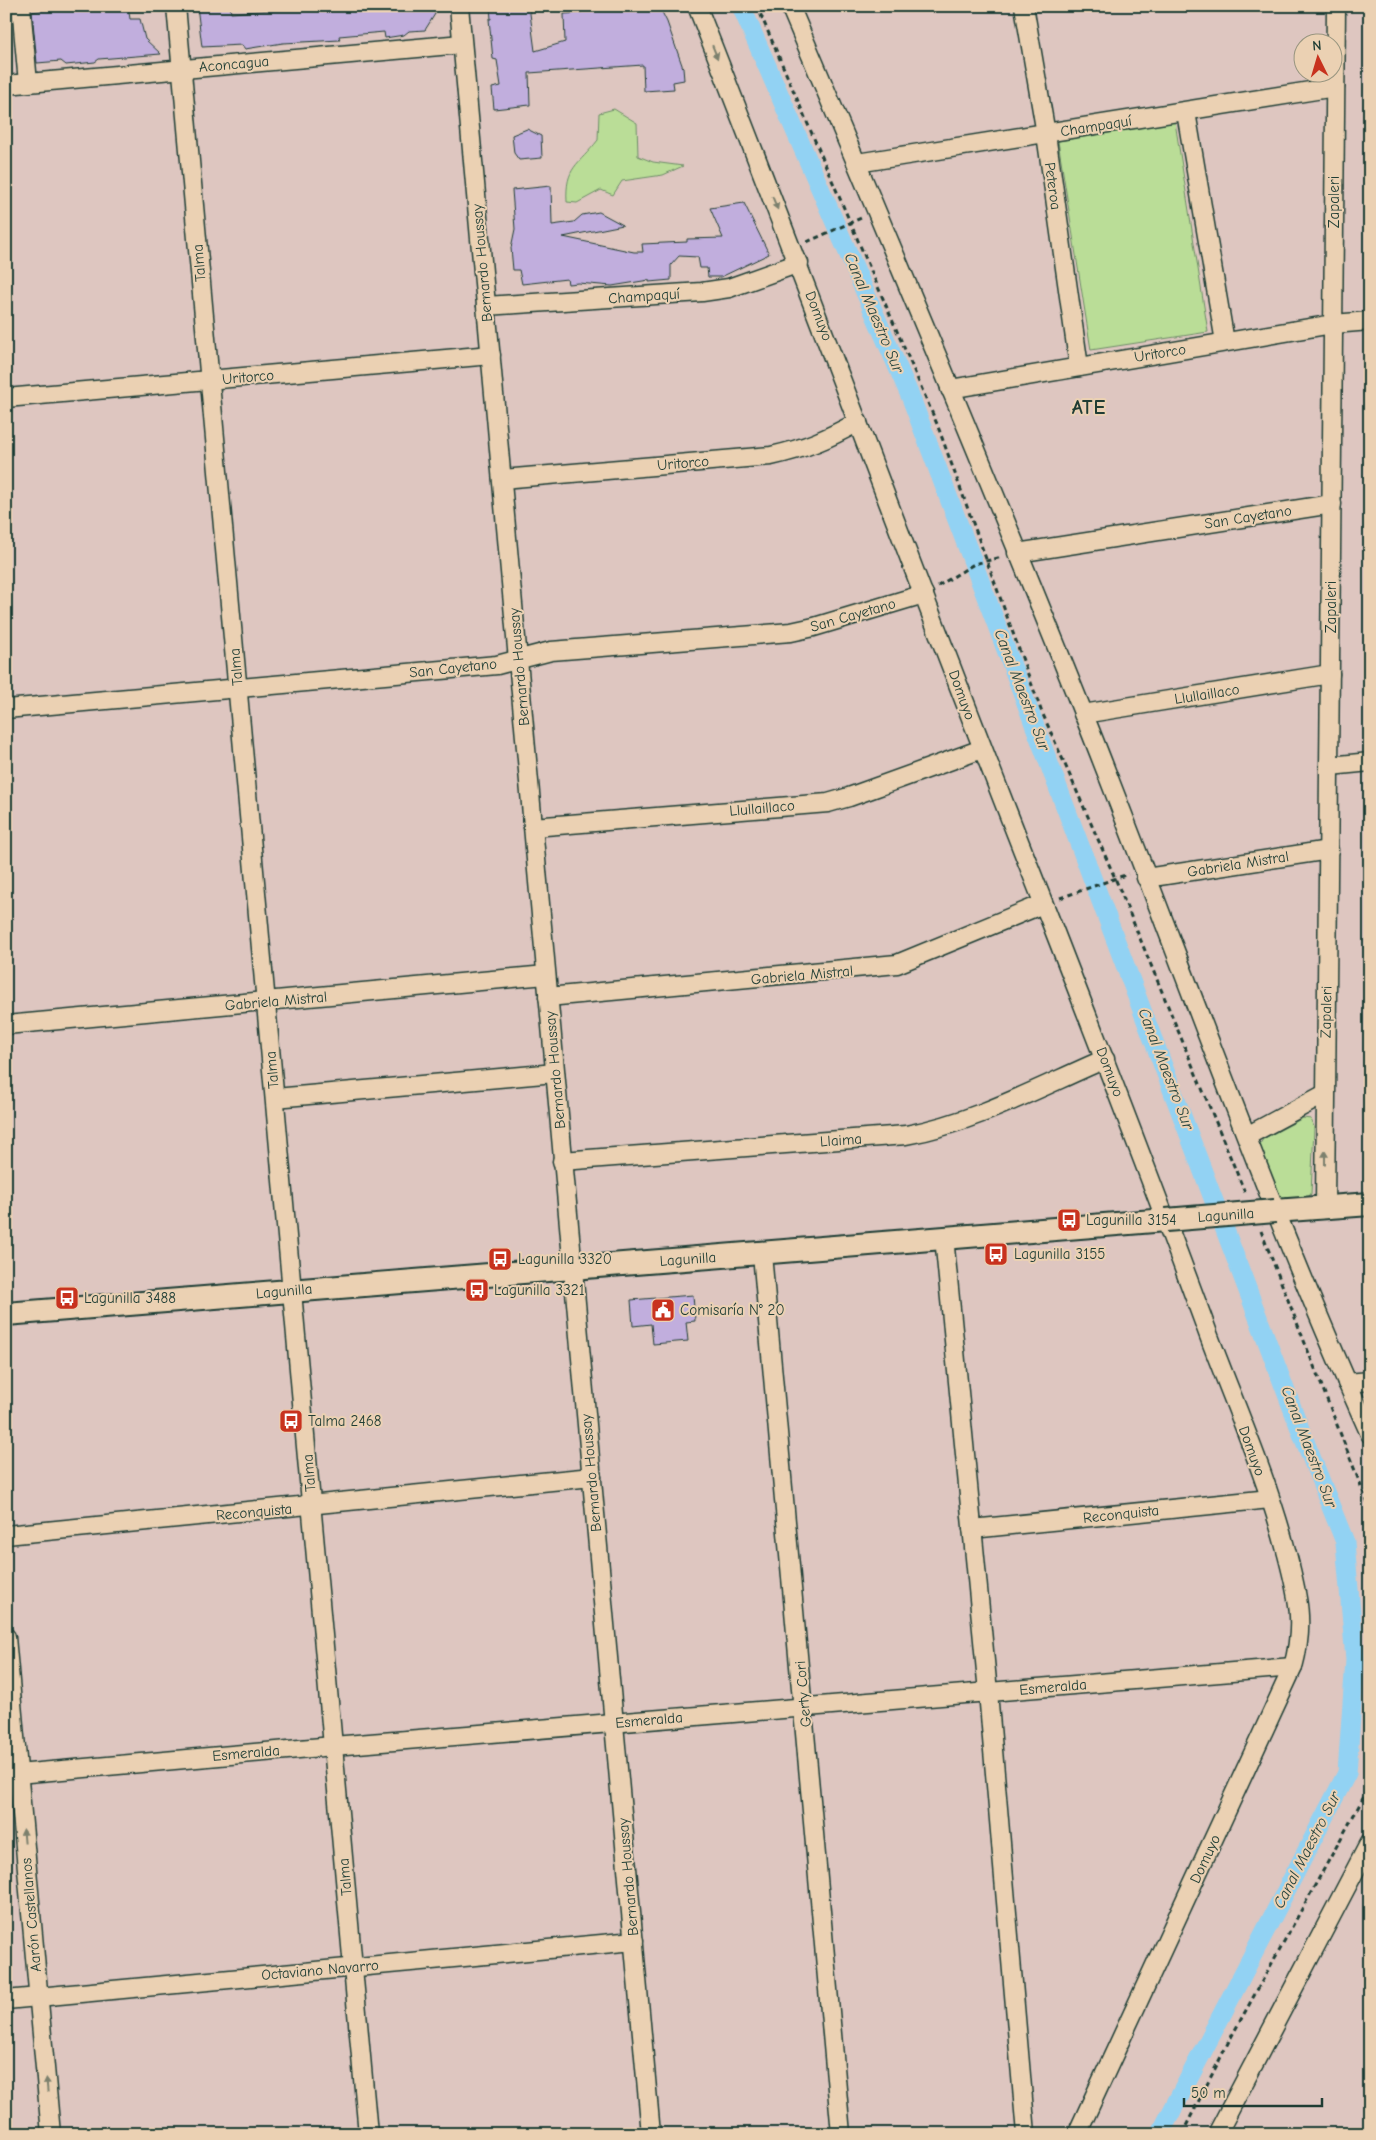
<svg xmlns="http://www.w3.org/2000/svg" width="1376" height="2140" viewBox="0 0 1376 2140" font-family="'Comic Neue',sans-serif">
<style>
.green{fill:#badd97;stroke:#6c8d66}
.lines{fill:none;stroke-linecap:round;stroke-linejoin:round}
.canal{stroke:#92d2f3;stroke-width:19}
.building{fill:#c1aedd;stroke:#1f3d34}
.minor-casing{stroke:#1f3d34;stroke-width:21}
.major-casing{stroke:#1f3d34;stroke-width:26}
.path{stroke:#1f3d34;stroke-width:3;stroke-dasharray:5 4;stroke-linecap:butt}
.minor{stroke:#ebd1b3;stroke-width:18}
.major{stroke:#ebd1b3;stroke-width:22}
.major-bridge-casing{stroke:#1f3d34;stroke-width:26;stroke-linecap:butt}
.major-bridge{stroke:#ebd1b3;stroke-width:22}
.oneway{fill:#7b806d}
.labels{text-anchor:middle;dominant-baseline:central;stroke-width:4;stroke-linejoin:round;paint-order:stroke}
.street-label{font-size:15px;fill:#1f3d34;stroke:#ebd1b3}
.poi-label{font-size:15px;fill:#1f3d34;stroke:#ebd1b3;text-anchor:start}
.water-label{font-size:16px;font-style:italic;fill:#25443e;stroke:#ebd1b3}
.district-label{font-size:20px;font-weight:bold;letter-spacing:1px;fill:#1f3d34;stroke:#ebd1b3}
</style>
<rect width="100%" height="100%" fill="#dec6c0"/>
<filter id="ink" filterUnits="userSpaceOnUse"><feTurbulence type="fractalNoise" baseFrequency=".02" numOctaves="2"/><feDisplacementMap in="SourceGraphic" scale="10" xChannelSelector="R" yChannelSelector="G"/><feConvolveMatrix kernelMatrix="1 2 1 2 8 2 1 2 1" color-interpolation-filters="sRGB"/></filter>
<g filter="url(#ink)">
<g class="green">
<path d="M614,109l23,14 1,33 15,6 30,4 -20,9 -41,6 -9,14 -12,-5 -24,13 -10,-1c-2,-36 11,-36 31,-62l1,-27z"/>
<polygon points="1175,122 1208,332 1091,350 1058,141"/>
<polygon points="1303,1118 1311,1119 1314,1127 1311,1194 1304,1200 1286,1202 1280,1197 1261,1150 1260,1144 1263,1139"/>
</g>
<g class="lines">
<polyline class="canal" points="741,6 911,398 1302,1434 1345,1542 1355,1660 1347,1773 1160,2134"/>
</g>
<g class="building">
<polygon points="66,6 99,6 99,8 128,6 130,19 140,19 145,39 161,54 99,59 95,62 66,65 61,61 37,63 32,12"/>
<polygon points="197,6 230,6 231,13 285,9 285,6 434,6 435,14 425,30 409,31 404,35 385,38 384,32 339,36 340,40 283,43 245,49 242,45 202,47"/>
<polygon points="490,6 529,6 535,51 565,42 564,14 581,13 581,7 659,6 667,22 683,68 684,80 673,82 674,89 644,91 643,65 529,73 530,105 494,109 492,88 501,86 497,60 493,59 489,19 491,19"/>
<polygon points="527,129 541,136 542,158 519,160 514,153 512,135"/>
<polygon points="551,186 552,225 574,222 582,215 599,212 623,225 563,237 634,252 643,252 642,244 687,242 687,239 723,238 710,208 744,203 769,254 721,277 708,277 707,268 700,268 698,257 679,256 671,265 671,280 649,282 649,280 612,286 578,283 568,284 567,279 522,284 519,270 513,270 511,248 515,229 512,190"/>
<polygon points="693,1295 695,1321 686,1322 688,1341 653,1344 651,1324 633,1326 631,1300"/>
</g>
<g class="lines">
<g class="minor-casing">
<g id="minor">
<polyline points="21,6 28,83"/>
<polyline points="176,6 368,2134"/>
<polyline points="459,6 651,2134"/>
<path d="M697,6c119,301 230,605 350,906 55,141 110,282 162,424 27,72 59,144 78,218 11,42 18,70 6,113l-216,467"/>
<path d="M790,6c100,236 199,471 294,709 95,239 180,484 286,719"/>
<polyline points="1024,6 1046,134 1079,367"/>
<polyline points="6,85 462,44"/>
<polyline points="1186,112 1225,342"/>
<polyline points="857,163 1335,87"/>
<polyline points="486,306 702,292 729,288 799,263"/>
<polyline points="950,389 1333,324 1370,321"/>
<polyline points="6,398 491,355"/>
<path d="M502,479l269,-23c36,-8 56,-17 87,-34"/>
<polyline points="1017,553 1332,504"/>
<polyline points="6,709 497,665 551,651 791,632 814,627 924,594"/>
<polyline points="1083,714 1330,674"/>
<polyline points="1330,766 1370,762"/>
<polyline points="533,827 828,803 849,797 982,749"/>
<polyline points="1146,878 1329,850"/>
<polyline points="548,997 897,964 1043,904"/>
<polyline points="6,1025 546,975"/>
<polyline points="275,1098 555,1073"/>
<polyline points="1247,1136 1325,1094"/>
<path d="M562,1161l344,-26c68,-12 136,-49 199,-76"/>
<polyline points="1325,1207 1336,6"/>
<polyline points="944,1237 988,1692 1026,2134"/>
<polyline points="762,1254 841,2134"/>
<polyline points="1347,1383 1370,1381"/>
<polyline points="972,1529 1270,1499"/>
<polyline points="6,1535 592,1477"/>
<polyline points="6,1637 51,2134"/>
<polyline points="6,1775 333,1746 1293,1667"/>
<polyline points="6,2000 634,1941"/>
<polyline points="1217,2134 1370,1842"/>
</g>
</g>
<g class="major-casing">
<g id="major">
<polyline points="1275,1211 1370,1204"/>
<polyline points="6,1314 1166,1220"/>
</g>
</g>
<g class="path">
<polyline points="757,6 937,424 1041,710 1115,878 1246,1195"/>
<polyline points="807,242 861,218"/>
<polyline points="938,586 974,564 1002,557"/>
<polyline points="1060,898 1128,874"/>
<polyline points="1261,1231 1370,1509"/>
<polyline points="1182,2134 1229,2041 1366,1793 1370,1780"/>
</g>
<use href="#minor" class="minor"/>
<use href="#major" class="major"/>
<g class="major-bridge-casing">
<polyline id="major-bridge" points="1166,1220 1275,1211"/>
</g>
<use href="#major-bridge" class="major-bridge"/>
</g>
<defs><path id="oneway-solid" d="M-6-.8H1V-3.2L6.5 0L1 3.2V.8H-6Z" transform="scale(1.25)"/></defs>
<g class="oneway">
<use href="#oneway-solid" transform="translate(715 52) rotate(68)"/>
<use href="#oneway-solid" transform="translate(775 203) rotate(68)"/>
<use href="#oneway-solid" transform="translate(1325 1158) rotate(-90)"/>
<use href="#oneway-solid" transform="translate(24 1836) rotate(-95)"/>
<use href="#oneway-solid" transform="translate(47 2085) rotate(-95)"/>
</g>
</g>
<defs>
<g id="bus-square" transform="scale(1.25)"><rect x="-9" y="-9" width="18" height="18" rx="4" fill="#c8321e" stroke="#ebd1b3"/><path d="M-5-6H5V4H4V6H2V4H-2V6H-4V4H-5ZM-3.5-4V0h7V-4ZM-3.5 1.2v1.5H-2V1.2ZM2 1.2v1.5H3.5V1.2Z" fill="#fff"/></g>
<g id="civic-square" transform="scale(1.25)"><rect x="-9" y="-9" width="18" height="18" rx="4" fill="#c8321e" stroke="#ebd1b3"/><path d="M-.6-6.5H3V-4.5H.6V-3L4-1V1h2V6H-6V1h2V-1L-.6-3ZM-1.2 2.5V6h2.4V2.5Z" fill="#fff"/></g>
</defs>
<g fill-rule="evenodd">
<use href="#bus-square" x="1069" y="1220"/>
<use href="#bus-square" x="996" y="1254"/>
<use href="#bus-square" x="500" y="1259"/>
<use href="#bus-square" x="477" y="1290"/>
<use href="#bus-square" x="67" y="1298"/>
<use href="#civic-square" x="663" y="1310"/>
<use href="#bus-square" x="291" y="1421"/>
</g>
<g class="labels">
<g class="street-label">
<text transform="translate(234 64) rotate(-5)">Aconcagua</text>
<text transform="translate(1096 126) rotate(-9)">Champaquí</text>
<text transform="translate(1053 186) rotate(82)">Peteroa</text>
<text transform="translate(1334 202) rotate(-90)">Zapaleri</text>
<text transform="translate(199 263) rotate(-95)">Talma</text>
<text transform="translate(482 263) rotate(-95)">Bernardo Houssay</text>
<text transform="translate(644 296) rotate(-4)">Champaquí</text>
<text transform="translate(819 316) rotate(69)">Domuyo</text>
<text transform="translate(1160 353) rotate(-9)">Uritorco</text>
<text transform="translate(248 377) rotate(-5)">Uritorco</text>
<text transform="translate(683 463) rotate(-5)">Uritorco</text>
<text transform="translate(1248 517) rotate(-9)">San Cayetano</text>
<text transform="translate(1331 607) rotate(-90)">Zapaleri</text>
<text transform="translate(853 615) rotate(-16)">San Cayetano</text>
<text transform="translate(236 667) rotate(-95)">Talma</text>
<text transform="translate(519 667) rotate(-95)">Bernardo Houssay</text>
<text transform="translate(453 668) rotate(-6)">San Cayetano</text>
<text transform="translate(1207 694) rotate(-9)">Llullaillaco</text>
<text transform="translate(962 695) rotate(70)">Domuyo</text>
<text transform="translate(762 808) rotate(-5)">Llullaillaco</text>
<text transform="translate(1238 864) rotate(-9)">Gabriela Mistral</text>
<text transform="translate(802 975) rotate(-5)">Gabriela Mistral</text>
<text transform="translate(276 1001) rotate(-5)">Gabriela Mistral</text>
<text transform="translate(1326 1012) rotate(-89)">Zapaleri</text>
<text transform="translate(272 1070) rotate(-95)">Talma</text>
<text transform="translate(555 1070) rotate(-95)">Bernardo Houssay</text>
<text transform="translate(1110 1072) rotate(69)">Domuyo</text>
<text transform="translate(841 1140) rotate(-4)">Llaima</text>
<text transform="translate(1226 1215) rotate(-4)">Lagunilla</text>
<text transform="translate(688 1259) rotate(-4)">Lagunilla</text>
<text transform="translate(284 1291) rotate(-5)">Lagunilla</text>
<text transform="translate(1252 1451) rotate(70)">Domuyo</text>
<text transform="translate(309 1473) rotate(-95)">Talma</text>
<text transform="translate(591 1473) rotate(-95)">Bernardo Houssay</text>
<text transform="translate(254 1512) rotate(-5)">Reconquista</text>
<text transform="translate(1121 1514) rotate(-6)">Reconquista</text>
<text transform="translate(1053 1687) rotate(-5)">Esmeralda</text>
<text transform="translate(803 1694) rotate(-95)">Gerty Cori</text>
<text transform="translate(649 1720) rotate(-5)">Esmeralda</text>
<text transform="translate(246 1753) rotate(-5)">Esmeralda</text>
<text transform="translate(1205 1859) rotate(-65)">Domuyo</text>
<text transform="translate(345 1877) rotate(-95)">Talma</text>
<text transform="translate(628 1877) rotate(-95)">Bernardo Houssay</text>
<text transform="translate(31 1915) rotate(-95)">Aarón Castellanos</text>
<text transform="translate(320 1970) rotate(-5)">Octaviano Navarro</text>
</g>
<g class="poi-label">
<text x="1086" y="1220">Lagunilla 3154</text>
<text x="1014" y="1254">Lagunilla 3155</text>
<text x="518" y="1259">Lagunilla 3320</text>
<text x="494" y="1290">Lagunilla 3321</text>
<text x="84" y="1298">Lagunilla 3488</text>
<text x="680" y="1310">Comisaría N° 20</text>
<text x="308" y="1421">Talma 2468</text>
</g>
<g class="water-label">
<text transform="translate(874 313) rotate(67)">Canal Maestro Sur</text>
<text transform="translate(1022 690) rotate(69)">Canal Maestro Sur</text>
<text transform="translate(1166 1069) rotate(69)">Canal Maestro Sur</text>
<text transform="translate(1309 1447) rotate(69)">Canal Maestro Sur</text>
<text transform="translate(1307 1850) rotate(-63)">Canal Maestro Sur</text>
</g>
<g class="district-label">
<text x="1089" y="407">ATE</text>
</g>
</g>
<rect width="1376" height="2140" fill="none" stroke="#ebd1b3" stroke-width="25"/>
<rect x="12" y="12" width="1351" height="2115" fill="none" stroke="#1f3d34" stroke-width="2" filter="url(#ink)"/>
<g transform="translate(1318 58) rotate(355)"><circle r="24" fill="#ebd1b3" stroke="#999680"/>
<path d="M0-4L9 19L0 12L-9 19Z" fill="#c8321e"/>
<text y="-8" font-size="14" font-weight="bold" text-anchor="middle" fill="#1f3d34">N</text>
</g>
<path d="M1184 2098v8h138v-8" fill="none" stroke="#1f3d34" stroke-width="2.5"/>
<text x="1191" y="2098" font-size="15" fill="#1f3d34" stroke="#ebd1b3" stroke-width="4" paint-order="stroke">50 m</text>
</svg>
